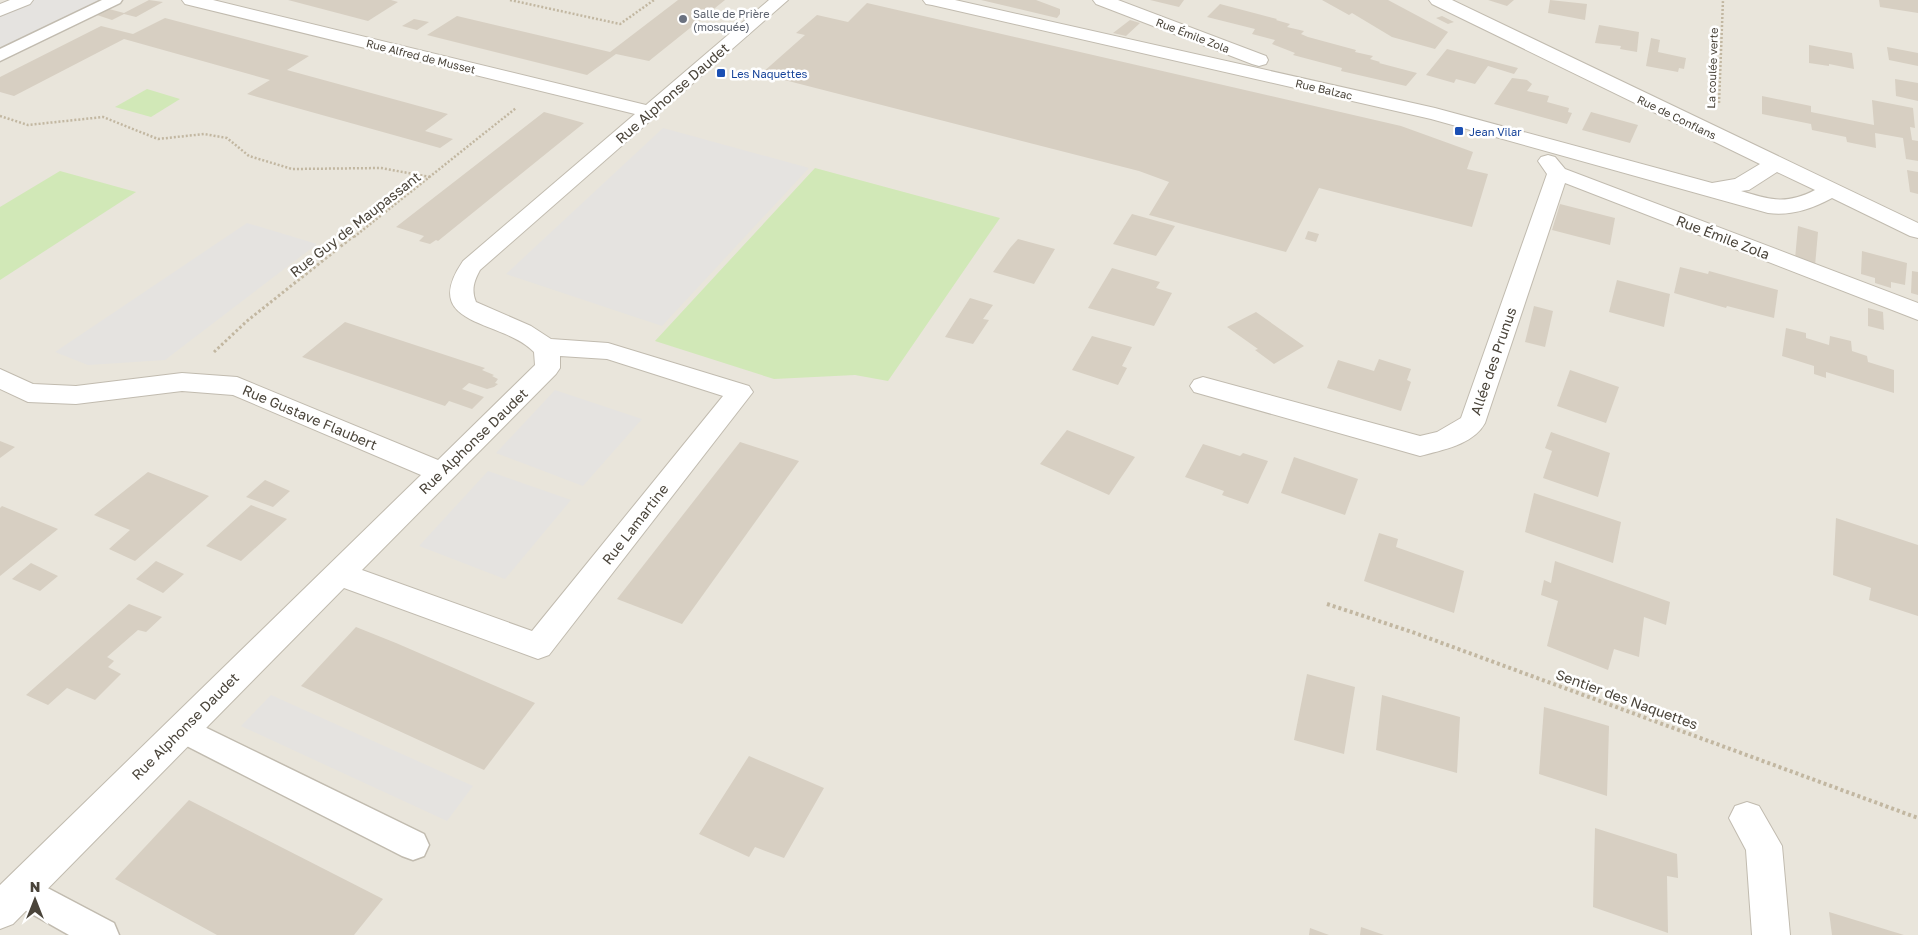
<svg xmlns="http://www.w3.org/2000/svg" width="1918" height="935" viewBox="0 0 1918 935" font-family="'Golos Text',sans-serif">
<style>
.residential{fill:#e9e5db}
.green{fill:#d1e8b7}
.parking{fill:#e5e3e0}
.building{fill:#d7cfc2}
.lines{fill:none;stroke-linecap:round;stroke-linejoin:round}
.lane-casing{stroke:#c1bbaf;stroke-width:3}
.street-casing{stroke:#c1bbaf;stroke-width:2}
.path-far2{stroke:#c2b7a1;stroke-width:2.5;stroke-dasharray:2 2;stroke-linecap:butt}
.path-far1{stroke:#c2b7a1;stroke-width:3;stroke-dasharray:2.5 2.5;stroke-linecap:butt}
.path{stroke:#c2b7a1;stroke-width:4;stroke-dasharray:3 3;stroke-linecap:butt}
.lane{fill:#fff;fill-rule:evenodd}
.street{fill:#fff;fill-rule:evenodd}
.worship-dot{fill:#6b7280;stroke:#fff;stroke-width:2}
.transit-dot{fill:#1a4fb4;stroke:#fff;stroke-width:2}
.labels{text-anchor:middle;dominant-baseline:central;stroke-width:5;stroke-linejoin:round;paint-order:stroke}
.far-worship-label{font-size:11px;fill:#5b616d;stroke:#fff;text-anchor:start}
.far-street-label{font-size:11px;fill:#4a443a;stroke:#fff}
.far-transit-label{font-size:11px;fill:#164399;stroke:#fff;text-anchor:start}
.street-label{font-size:14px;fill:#4a443a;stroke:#fff}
</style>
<rect width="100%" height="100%" fill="#f6f3ec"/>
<rect class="residential" x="0" y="0" width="1918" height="935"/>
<g class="green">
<polygon points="147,89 180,99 151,117 115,107"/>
<polygon points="815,168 1000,218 888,381 855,375 774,379 655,341"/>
<polygon points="60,171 136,192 0,280 0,207"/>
</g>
<g class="parking">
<polygon points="32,0 112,0 0,59 0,16"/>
<polygon points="663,128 809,168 662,326 506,274"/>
<polygon points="247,223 317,244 165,360 88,365 55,352"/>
<polygon points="555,390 642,419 583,486 496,453"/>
<polygon points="488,471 571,500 505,579 419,546"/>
<polygon points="271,695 473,786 447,821 241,726"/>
</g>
<g class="building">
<polygon points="149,0 163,2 136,17 124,14 112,20 97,15 104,10 109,9 124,13"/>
<polygon points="288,0 391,0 398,2 368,21"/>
<polygon points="678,0 725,0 649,61 616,54 587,75 427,35 457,16 610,52"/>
<polygon points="981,0 1036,0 1060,9 1060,14 1057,18"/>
<polygon points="1150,0 1184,0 1179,7"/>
<polygon points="1322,0 1388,0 1448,32 1435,49 1392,37 1352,13 1349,15"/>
<polygon points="1488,0 1514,0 1507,6"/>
<polygon points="1550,0 1587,4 1585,20 1548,13"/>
<polygon points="1879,0 1918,0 1918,13 1880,7"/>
<polygon points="867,3 1401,126 1473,152 1467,169 1488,174 1472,227 1319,188 1286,252 1149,215 1169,182 1139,171 761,74 805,35 796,33 817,15 848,22"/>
<polygon points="1220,4 1277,19 1276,20 1290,24 1287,27 1304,31 1301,34 1308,37 1356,50 1355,52 1373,56 1370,59 1380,62 1379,63 1417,73 1406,86 1341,71 1342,68 1293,55 1295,53 1272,44 1275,40 1252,34 1255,29 1207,17"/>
<polygon points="1442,16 1454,22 1448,24 1436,18"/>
<polygon points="165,18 309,56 287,70 448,114 425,131 453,139 440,148 247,94 270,80 124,39 14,96 0,92 0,77 101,26 133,34"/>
<polygon points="414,19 429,22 417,30 402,26"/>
<polygon points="1130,20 1140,23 1126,36 1113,33"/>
<polygon points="1599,25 1639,32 1637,52 1620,49 1621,46 1595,43"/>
<polygon points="1651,38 1660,40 1658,52 1686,58 1684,69 1679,68 1678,72 1646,66"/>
<polygon points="1809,45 1852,53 1854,69 1829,64 1829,66 1809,63"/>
<polygon points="1887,47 1918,53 1918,66 1889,60"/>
<polygon points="1447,49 1491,61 1518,68 1514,74 1488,66 1475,84 1456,79 1454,83 1426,75"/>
<polygon points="1512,78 1527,80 1532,84 1527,91 1549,96 1547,102 1569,108 1568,112 1572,113 1567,124 1494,104"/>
<polygon points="1895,79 1918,83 1918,101 1896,96"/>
<polygon points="1762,96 1811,106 1811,112 1874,125 1872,100 1913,108 1915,128 1910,127 1912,140 1918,141 1918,161 1906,159 1903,138 1875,133 1876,148 1847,142 1846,137 1812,130 1811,124 1762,114"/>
<polygon points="544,112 584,123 438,241 436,240 430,244 419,241 424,236 396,227"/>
<polygon points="1591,112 1638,125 1630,143 1582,130"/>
<polygon points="1907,170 1918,172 1918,194 1910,192"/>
<polygon points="1560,204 1615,218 1610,245 1552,230"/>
<polygon points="1132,214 1175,226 1156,256 1113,244"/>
<polygon points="1798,226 1818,232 1815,266 1795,259"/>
<polygon points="1308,231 1319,234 1316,242 1305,239"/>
<polygon points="1018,239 1055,249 1034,284 993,272 1010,248"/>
<polygon points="1862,251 1907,263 1905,285 1891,282 1891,288 1875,283 1875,278 1861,274"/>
<polygon points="1680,267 1708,274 1709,271 1778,290 1774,318 1727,306 1726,308 1674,293"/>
<polygon points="1112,268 1160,282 1156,288 1172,293 1154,326 1088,308"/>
<polygon points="1912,271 1918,272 1918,295 1911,293"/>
<polygon points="1617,280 1670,294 1664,327 1609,312"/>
<polygon points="970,298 993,305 983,319 989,320 973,344 945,337"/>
<polygon points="1534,306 1553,311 1545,347 1525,342"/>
<polygon points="1868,308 1883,312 1884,330 1868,326"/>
<polygon points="1256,312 1304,346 1274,364 1255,350 1258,349 1227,327"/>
<polygon points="345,322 485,368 482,370 494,375 492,376 498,379 495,383 498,384 494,387 487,389 469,383 462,389 484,397 472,409 449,401 445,406 302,357"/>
<polygon points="1786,328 1806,333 1806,338 1829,345 1830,336 1851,341 1852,351 1867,356 1868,362 1894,370 1894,393 1826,372 1826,378 1814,374 1814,366 1782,356"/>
<polygon points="1092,336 1132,347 1122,366 1127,368 1118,385 1072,370"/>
<polygon points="1379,359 1411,369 1407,380 1411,382 1401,411 1327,388 1338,360 1374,371"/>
<polygon points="1570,370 1619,387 1606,423 1557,406"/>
<polygon points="1067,430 1135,457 1109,495 1040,464"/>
<polygon points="1551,432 1610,453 1598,497 1543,478 1552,451 1545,448"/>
<polygon points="0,441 15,447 0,458"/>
<polygon points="740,442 799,461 682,624 617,599"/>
<polygon points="1203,444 1240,456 1243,453 1268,461 1248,504 1222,495 1224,491 1185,477"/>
<polygon points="1294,457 1358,479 1345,515 1281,493"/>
<polygon points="148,472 209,496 135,561 109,549 130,530 94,515"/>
<polygon points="265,480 290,491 273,507 246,497"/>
<polygon points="1534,493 1621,522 1613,563 1525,532"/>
<polygon points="251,505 287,519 241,561 206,546"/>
<polygon points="2,506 58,529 0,576 0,508"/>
<polygon points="1836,518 1918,545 1918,616 1869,600 1871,588 1833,575"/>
<polygon points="1379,533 1398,539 1396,547 1464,571 1454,613 1364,581"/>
<polygon points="156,561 184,574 163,593 136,579"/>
<polygon points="1555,561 1670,602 1666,625 1644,617 1639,657 1614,649 1608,670 1547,646 1558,601 1541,595 1544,580 1551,583"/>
<polygon points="31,563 58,576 40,591 12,579"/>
<polygon points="129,604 162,617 146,632 138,630 107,657 114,661 108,667 121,674 95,700 67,688 48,705 26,695"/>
<polygon points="356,627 396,643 535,703 484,770 301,686"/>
<polygon points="1307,674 1355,687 1344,754 1294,740"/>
<polygon points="1382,695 1460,717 1457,773 1376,750"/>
<polygon points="1544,707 1609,726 1607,796 1539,774"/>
<polygon points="749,756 824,788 784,858 755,847 749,857 699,834"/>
<polygon points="189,800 383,899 354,935 217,935 115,879"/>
<polygon points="1595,828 1677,854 1678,878 1667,876 1668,933 1593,907"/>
<polygon points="1829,912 1904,935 1832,935"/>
<polygon points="1361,927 1384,935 1360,935"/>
<polygon points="1310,928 1329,935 1309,935"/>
</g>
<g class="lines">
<g class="lane-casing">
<g id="lane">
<polygon points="102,0 122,0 120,3 0,61 0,49"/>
<polygon points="182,716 424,834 429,845 424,856 413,860 402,856 171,738 167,729 171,720"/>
<polygon points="21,874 114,923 119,935 69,935 9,901 4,890 9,879"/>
</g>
</g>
<g class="street-casing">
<g id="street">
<polygon points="10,0 33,0 30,4 0,16 0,4"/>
<path d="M182,0h31l433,105 123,-105h19l-308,270c-6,11 -9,20 -4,32l55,24 20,13 57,4 141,43 4,6 -204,263 -11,4 -194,-71 -331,336 -13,5v-44l421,-410 -188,-80 -51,-4 -106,13 -48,-2 -28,-13v-20l33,15 43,2 106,-13 55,4 201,83 97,-95 -1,-13c-32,-33 -116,-25 -71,-91l172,-147 -450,-110zM560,356l47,3 116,37 -191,235 -170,-61 194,-196 4,-6z"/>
<path d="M923,0h32l480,108 277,75 23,-4 25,-15 -328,-160 -3,-4h23l466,223v15l-8,-2 -78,-38c-20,11 -41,18 -64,15l-337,-94 -499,-114 -6,-1zM1777,172l38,18c-29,15 -44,10 -74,1l8,-1z"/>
<polygon points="1093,0 1118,0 1266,56 1268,60 1266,64 1259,66 1252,64 1096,4"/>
<path d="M1548,155l7,2 10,12 353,134v17l-353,-137 -80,240c-12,22 -43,27 -65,33l-226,-64 -4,-6 4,-6 9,-3 217,59 17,-4 24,-14 86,-244 -9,-13 3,-4z"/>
<polygon points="1747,802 1759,806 1782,846 1790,935 1752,935 1746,850 1729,818 1735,806"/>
</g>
</g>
<g class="path-far2">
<polyline points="510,0 620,24 654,0"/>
<polyline points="1719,103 1723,0"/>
<polyline points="0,116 28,125 103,117 158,139 204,134 227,138 249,156 292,169 381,168 430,177"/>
<polyline points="354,237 516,108"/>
</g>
<polyline class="path-far1" points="214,352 247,321 355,235"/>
<polyline class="path" points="1327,604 1412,632 1918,818"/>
<use href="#lane" class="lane"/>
<use href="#street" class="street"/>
</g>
<circle class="worship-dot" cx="683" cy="19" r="5"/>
<g class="transit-dot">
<rect x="716" y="68" width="10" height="10" rx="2.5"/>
<rect x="1454" y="126" width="10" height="10" rx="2.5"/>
</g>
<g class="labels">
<g class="far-worship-label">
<text x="693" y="13">Salle de Prière<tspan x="693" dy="13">(mosquée)</tspan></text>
</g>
<g class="far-street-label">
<text transform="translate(1193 35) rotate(21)">Rue Émile Zola</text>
<text transform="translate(421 56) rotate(14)">Rue Alfred de Musset</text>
<text transform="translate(1712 68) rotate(-88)">La coulée verte</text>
<text transform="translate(1324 89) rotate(13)">Rue Balzac</text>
<text transform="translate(1677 117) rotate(26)">Rue de Conflans</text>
</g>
<g class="far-transit-label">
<text x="731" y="73">Les Naquettes</text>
<text x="1469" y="131">Jean Vilar</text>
</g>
<g class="street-label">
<text transform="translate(672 93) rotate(-41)">Rue Alphonse Daudet</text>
<text transform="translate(355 224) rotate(-38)">Rue Guy de Maupassant</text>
<text transform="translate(1723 237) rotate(21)">Rue Émile Zola</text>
<text transform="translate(1493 361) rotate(-71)">Allée des Prunus</text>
<text transform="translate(310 417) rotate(23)">Rue Gustave Flaubert</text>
<text transform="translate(473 441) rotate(-44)">Rue Alphonse Daudet</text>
<text transform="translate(635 524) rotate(-52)">Rue Lamartine</text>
<text transform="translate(1627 699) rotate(20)">Sentier des Naquettes</text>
<text transform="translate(185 726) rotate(-45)">Rue Alphonse Daudet</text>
</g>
</g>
<g transform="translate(35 900)" stroke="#ffffff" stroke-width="4" paint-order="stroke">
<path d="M0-4L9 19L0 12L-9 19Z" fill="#4a443a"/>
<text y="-8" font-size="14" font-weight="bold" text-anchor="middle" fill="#4a443a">N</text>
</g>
</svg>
